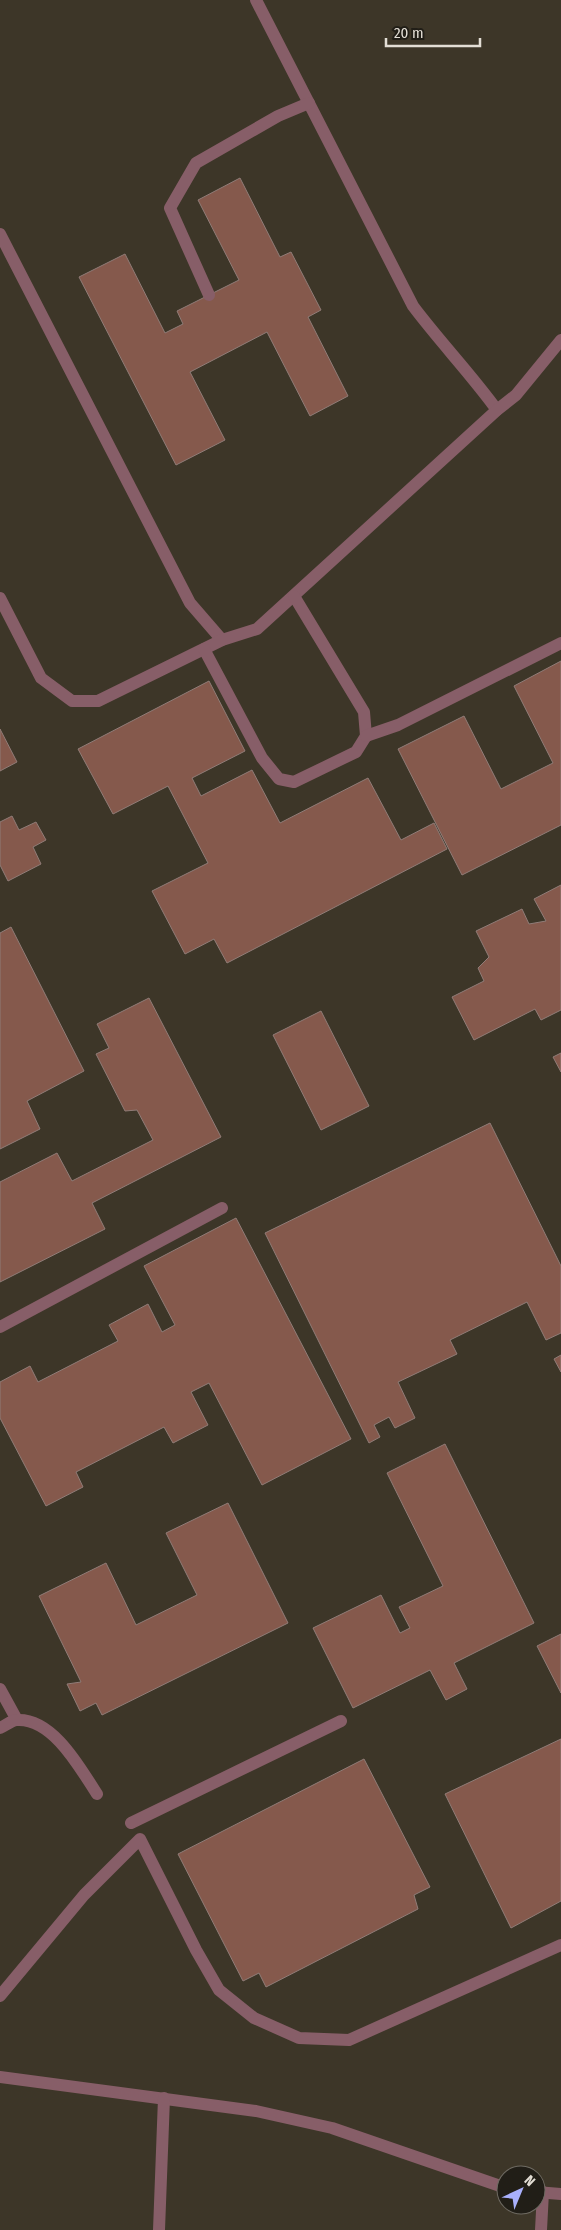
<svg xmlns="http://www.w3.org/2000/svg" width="561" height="2230" viewBox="0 0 561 2230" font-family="'Fira Sans Condensed',sans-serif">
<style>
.building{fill:#85594c;stroke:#907c77}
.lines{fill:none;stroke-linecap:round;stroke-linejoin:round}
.minor{stroke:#875e68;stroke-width:12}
</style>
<rect width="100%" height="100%" fill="#3d3628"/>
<g class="building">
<polygon points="240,178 280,257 291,252 321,310 308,317 348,396 310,416 267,332 190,372 225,440 176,465 79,277 125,254 165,333 183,324 177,311 239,280 198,200"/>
<polygon points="561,661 561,825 462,875 398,749 464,716 501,789 553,763 514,686"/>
<polygon points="209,681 245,751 192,778 201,796 252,770 280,823 368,778 401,840 434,823 447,849 227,963 214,939 185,954 152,891 208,863 168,786 113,814 78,749"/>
<polygon points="0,729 17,762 0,771"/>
<polygon points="12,816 19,830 36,822 46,840 33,847 41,864 8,881 0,865 0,822"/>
<polygon points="561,885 561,1010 541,1020 535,1009 474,1040 452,997 484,981 478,968 489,957 476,931 522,909 529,924 546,921 534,899"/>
<polygon points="11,927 84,1071 27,1101 40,1129 0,1149 0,933"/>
<polygon points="149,998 221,1137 92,1203 105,1229 0,1282 0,1182 57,1153 72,1181 153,1140 137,1110 125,1111 96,1054 109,1048 97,1024"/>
<polygon points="321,1011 369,1106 321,1130 273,1035"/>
<polygon points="561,1053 561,1072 553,1057"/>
<polygon points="490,1123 561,1266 561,1333 546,1340 527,1302 450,1340 457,1354 398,1382 415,1418 395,1428 389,1417 374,1425 380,1437 369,1443 265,1233"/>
<polygon points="236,1218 351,1439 262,1485 209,1383 191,1392 208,1425 173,1443 164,1427 76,1472 83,1487 46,1506 0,1418 0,1382 30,1366 38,1382 118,1341 109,1325 148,1304 162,1332 175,1325 144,1266"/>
<polygon points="561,1355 561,1372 554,1359"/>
<polygon points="445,1444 534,1623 454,1663 467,1689 446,1700 430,1670 353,1708 313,1628 381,1595 400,1633 410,1628 399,1607 443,1586 387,1473"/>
<polygon points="228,1503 288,1623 102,1715 96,1703 80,1711 67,1684 81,1682 39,1596 106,1563 136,1625 197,1595 166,1533"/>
<polygon points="561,1634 561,1693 537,1646"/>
<polygon points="561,1739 561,1901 511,1928 445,1794"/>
<polygon points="364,1759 430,1887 414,1895 418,1909 266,1987 259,1973 243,1981 178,1854"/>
</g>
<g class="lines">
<g class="minor">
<path d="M256,0l157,306c27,36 58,68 84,104"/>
<polyline points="0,234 190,603 222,640"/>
<polyline points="209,295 170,208 196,163 278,116 309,103"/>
<polyline points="0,598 41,678 72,701 98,701 222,640 257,629 497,410 516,395 561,340"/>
<polyline points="204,649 262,758 279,779 294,782 356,752 366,736 364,712 294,596"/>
<polyline points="366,736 398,725 561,643"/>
<polyline points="0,1327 222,1208"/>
<polyline points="0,1689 17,1720"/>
<path d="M0,1728c5,-2 12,-8 17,-8 36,-2 63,48 80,74"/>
<polyline points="131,1823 341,1721"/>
<polyline points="0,1996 84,1895 140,1839 196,1950 219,1990 254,2018 299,2038 349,2040 561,1945"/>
<polyline points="0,2077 256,2111 332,2128 506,2188"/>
<polyline points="536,2192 561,2194"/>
<polyline points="159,2230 164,2098"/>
<polyline points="541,2230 543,2192"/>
</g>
</g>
<g transform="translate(521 2190) rotate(44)"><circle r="24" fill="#211e17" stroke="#6f6b63"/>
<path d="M0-4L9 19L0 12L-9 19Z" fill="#a9b0fc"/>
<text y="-8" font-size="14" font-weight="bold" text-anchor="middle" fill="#e3ded5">N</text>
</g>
<path d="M386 38v8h94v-8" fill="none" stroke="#e3ded5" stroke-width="2.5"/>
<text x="394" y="38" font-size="15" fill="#e3ded5" stroke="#211e17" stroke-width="4" paint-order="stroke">20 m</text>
</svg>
